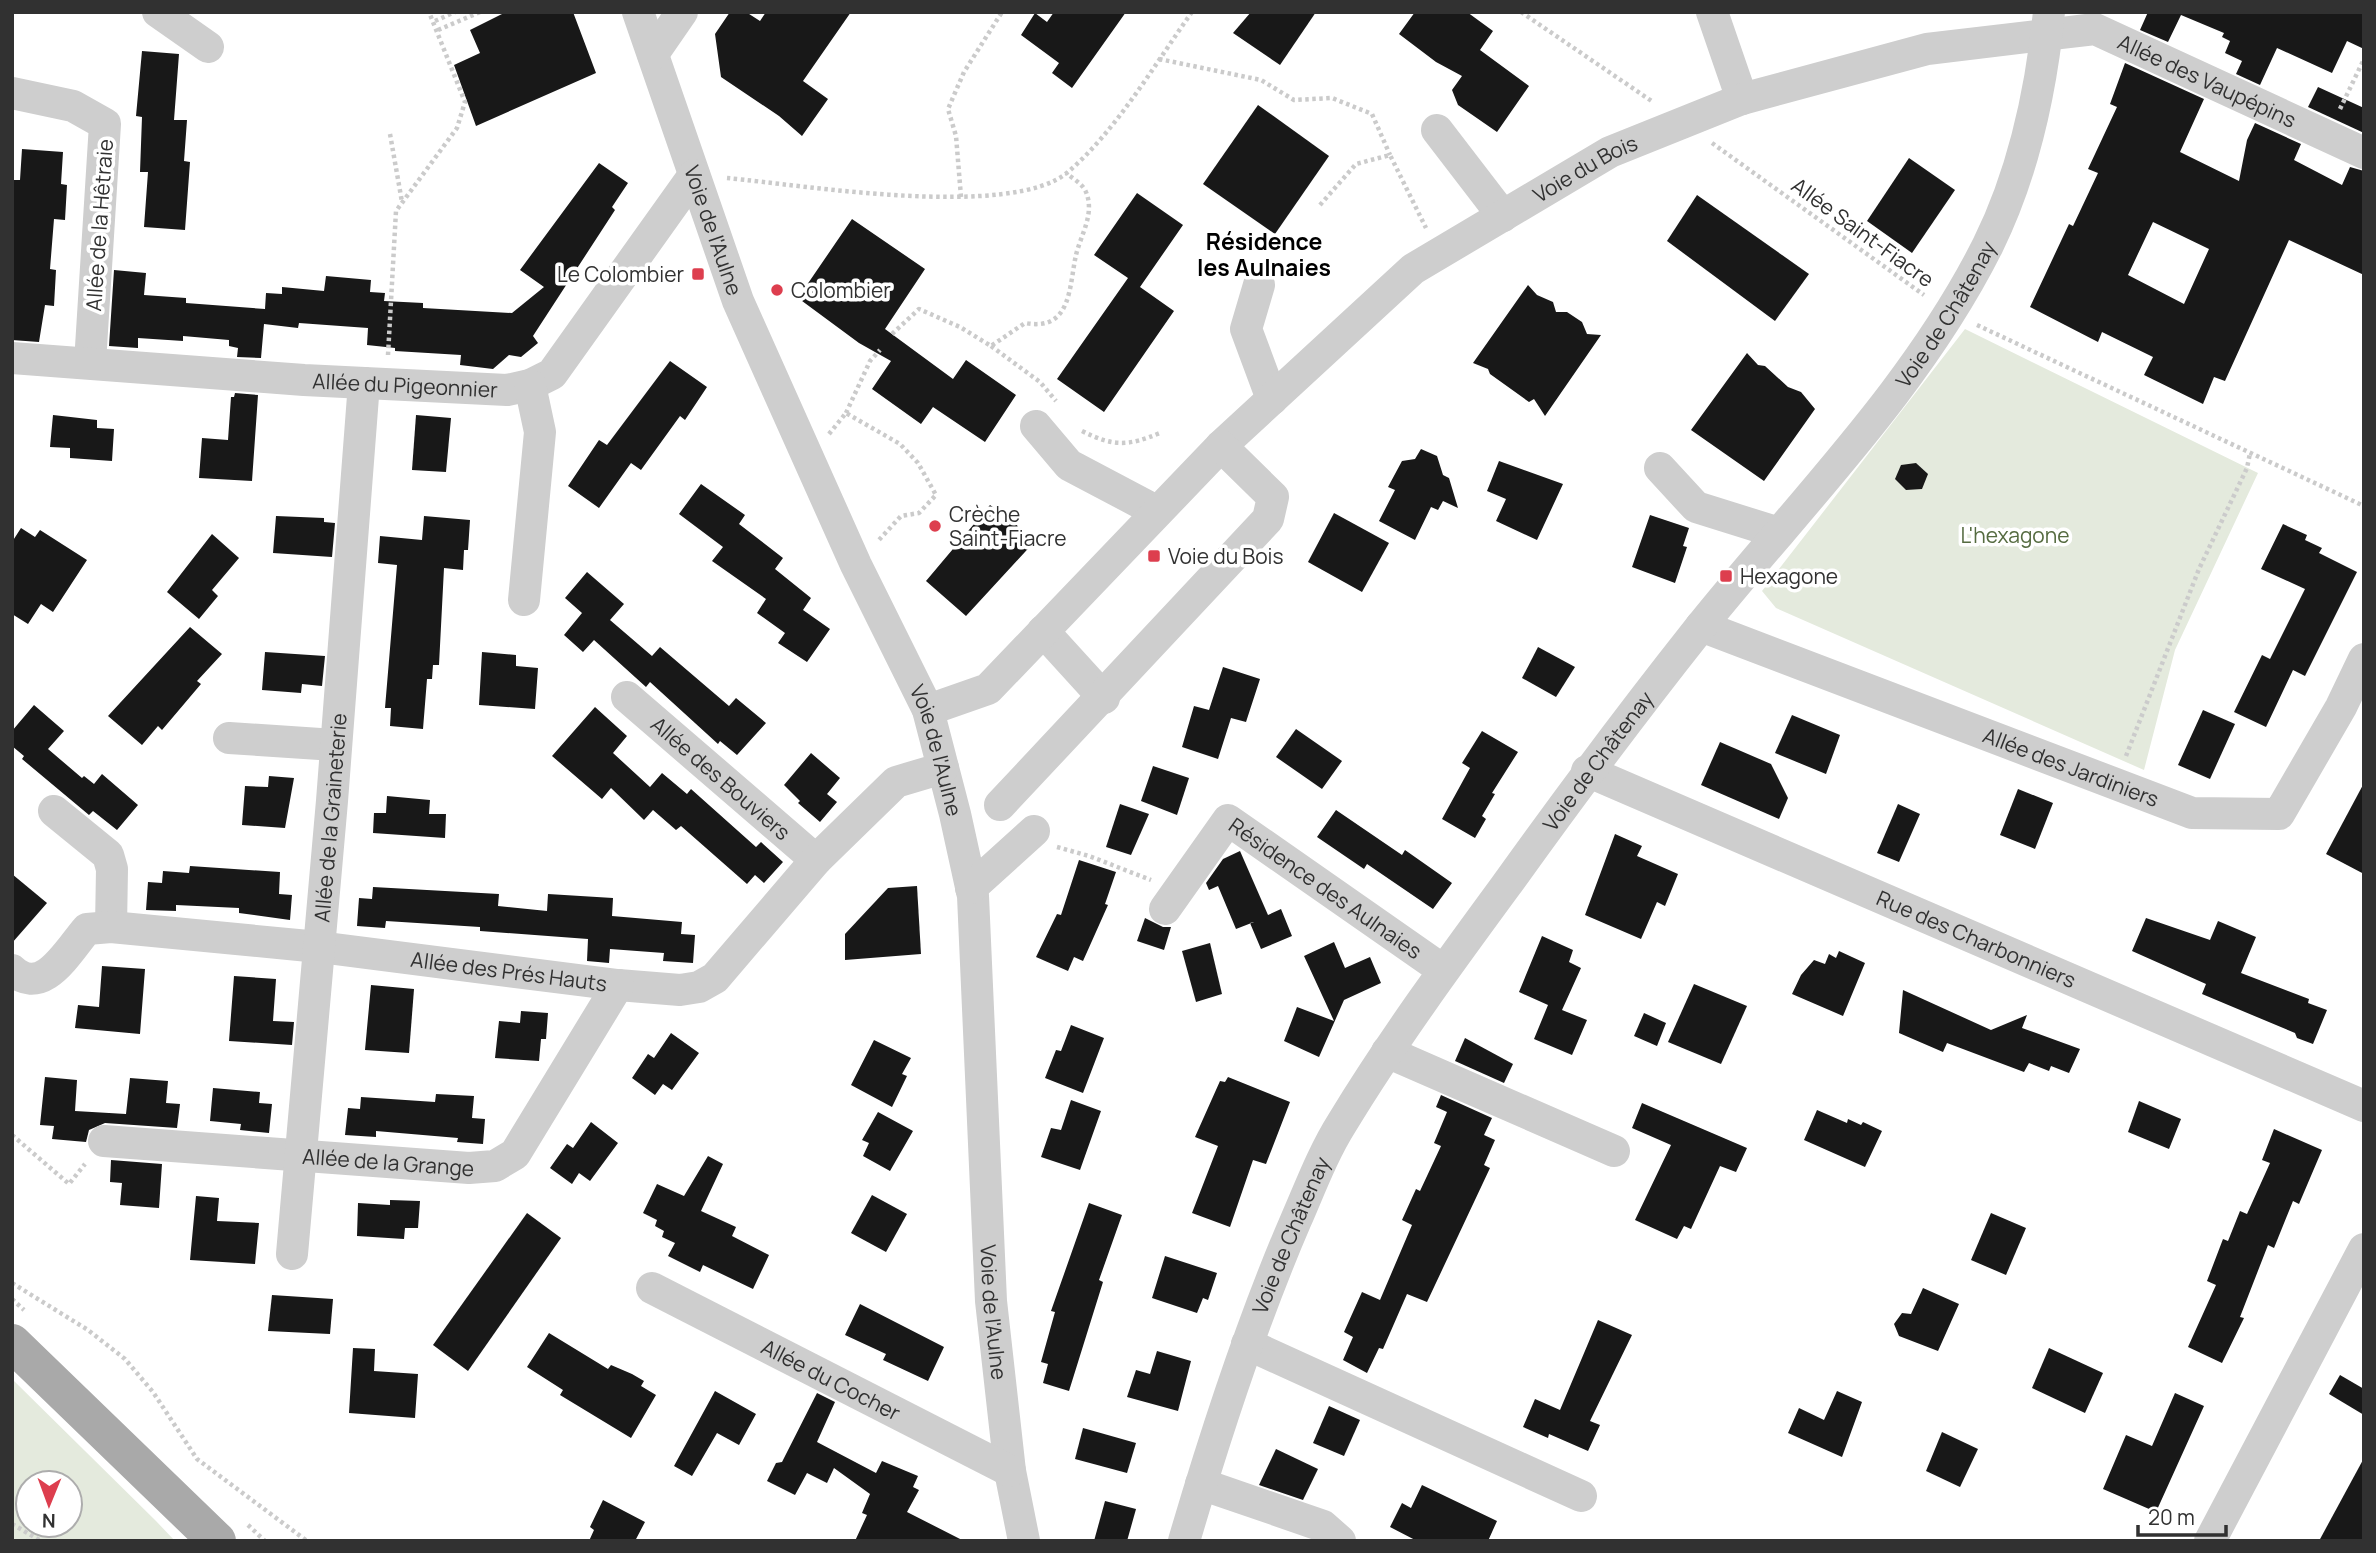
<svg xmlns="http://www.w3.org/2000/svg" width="2376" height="1553" viewBox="0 0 2376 1553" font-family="Manrope,sans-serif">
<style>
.green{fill:#e4eadd;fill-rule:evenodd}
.building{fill:#181818;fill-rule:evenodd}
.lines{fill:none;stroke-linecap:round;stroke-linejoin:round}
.path{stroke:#cbcbcb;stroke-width:4.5;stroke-dasharray:3.5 3.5;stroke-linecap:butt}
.minor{stroke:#cecece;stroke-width:32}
.major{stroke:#a9a9a9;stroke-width:38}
.poi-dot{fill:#dd3e4e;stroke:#fff;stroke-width:2.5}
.labels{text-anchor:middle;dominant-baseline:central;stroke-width:7;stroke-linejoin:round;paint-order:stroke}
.street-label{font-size:21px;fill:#313131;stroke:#fff}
.poi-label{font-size:21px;fill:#313131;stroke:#fff;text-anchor:start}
.park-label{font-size:21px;fill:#556b40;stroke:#fff}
.neighbourhood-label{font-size:23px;font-weight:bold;fill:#000;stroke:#fff}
</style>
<rect width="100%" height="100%" fill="#fff"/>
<g class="green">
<polygon points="1965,329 2258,473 2175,650 2144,770 1776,608 1762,591"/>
<path d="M12,1379l144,142 19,20h-163zM70,1483v42h-42v-42z"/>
</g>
<g class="building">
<polygon points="506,12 573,12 596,73 476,126 454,65 480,53 470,30"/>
<polygon points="730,12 746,12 760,21 766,12 851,12 803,81 828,99 802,136 779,116 721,77 715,34"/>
<polygon points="1054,12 1126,12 1072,88 1052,73 1059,63 1021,35 1035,13 1047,22"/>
<polygon points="1251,12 1316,12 1280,65 1233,33"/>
<polygon points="1415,12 1467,12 1493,31 1480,50 1529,86 1497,132 1458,105 1452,90 1462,76 1436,62 1399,34"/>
<polygon points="2148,12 2364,12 2364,49 2347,41 2332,73 2277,48 2260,85 2236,74 2242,61 2225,53 2230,41 2222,37 2224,33 2181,15 2168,42 2140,30"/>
<polygon points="142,51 179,54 174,120 187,120 184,161 190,162 185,230 144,227 148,172 140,172 142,117 136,116"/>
<path d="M2125,63l79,36 -24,53 59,29 8,-41 8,-17 46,21 -7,16 48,25 8,-18 14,4v104l-75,-35 -64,141 -11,-4 -11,27 -59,-29 9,-18 -51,-25 -4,10 -68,-35 39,-83 4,2 25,-53 -10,-4 29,-62 -7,-3zM2153,222l56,27 -25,55 -56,-29z"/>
<polygon points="2318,87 2364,108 2364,133 2308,107"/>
<polygon points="1258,105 1329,156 1275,234 1203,184"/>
<polygon points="22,149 63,152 61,184 67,185 65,220 54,219 50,269 56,270 54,306 45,305 39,342 12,340 12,180 20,180"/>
<polygon points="1909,158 1955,190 1912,253 1867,221"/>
<polygon points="599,163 628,183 612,207 615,210 533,336 538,343 521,357 509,355 493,369 460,365 461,355 395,351 395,348 367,345 368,328 299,323 298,328 264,324 261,358 237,357 238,348 229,346 229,340 183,336 183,341 138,338 138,348 109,346 114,270 146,273 144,295 186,298 186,303 265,309 266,293 282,294 282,287 324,291 326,276 371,280 370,292 385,293 384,301 423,303 423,308 512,313 544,287 520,270"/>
<polygon points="1137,193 1183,225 1140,287 1174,311 1104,412 1057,379 1128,278 1094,255"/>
<polygon points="1697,195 1809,274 1775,321 1667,241"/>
<polygon points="852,219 925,269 885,329 953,379 966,360 1016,395 985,442 933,407 921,424 872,389 891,361 859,343 798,298"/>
<polygon points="1528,285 1537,295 1553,302 1556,312 1567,312 1582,322 1587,334 1601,335 1545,416 1534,399 1529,402 1490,374 1488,369 1473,363"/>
<polygon points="1747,353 1758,365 1765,366 1788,387 1801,392 1815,409 1764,481 1691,430"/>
<polygon points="670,361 707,387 685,420 680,416 641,470 631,463 599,508 568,486 599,440 607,445"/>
<polygon points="235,393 258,395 252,481 199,478 202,438 228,440 231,397 234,397"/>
<polygon points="53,415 97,420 97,428 114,429 112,461 70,458 70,448 50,447"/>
<polygon points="416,415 451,418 446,472 412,470"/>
<polygon points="1421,449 1437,456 1443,475 1449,478 1458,508 1443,501 1438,510 1431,507 1415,540 1379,521 1395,490 1388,487 1402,461 1415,459"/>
<polygon points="1499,461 1563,484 1537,540 1496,521 1506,499 1487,491"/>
<polygon points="1916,463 1928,474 1922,489 1906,490 1895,479 1901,465"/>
<polygon points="701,484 745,515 739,524 783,558 775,569 811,598 803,610 830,629 807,662 778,643 785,633 757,613 766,599 712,561 723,547 679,514"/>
<polygon points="990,505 1017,525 1019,530 1036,540 966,616 926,581"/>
<polygon points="1334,513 1389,543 1362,592 1308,562"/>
<polygon points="1650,515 1689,528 1683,546 1687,547 1675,583 1632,567"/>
<polygon points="276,516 324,518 324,522 335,523 332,557 273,553"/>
<polygon points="424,516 470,520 468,550 464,550 463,570 444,568 439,665 433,665 432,679 427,679 423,729 390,726 391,708 385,708 397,565 378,563 380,536 422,540"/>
<polygon points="2283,524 2307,535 2305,540 2322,548 2319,553 2357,572 2305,676 2293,670 2266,727 2234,712 2262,655 2270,659 2305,589 2261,569"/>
<polygon points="21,528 35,537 40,530 87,560 53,612 41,604 28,624 12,614 12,542"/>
<polygon points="212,534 239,558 212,590 218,596 199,619 167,592"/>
<polygon points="587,572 624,604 610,620 652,656 660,647 729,706 736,698 766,723 737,755 720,741 718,744 650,682 646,687 594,640 583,652 564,635 582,613 565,598"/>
<polygon points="190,627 222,654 197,681 201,684 162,730 158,726 142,745 108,716"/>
<polygon points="1538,647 1575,667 1556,697 1522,678"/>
<polygon points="265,652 325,656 322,686 302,684 301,693 262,690"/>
<polygon points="482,652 516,655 516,666 538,668 535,709 479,705"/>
<polygon points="1223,667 1260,679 1246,722 1231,718 1218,759 1182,747 1194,706 1209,710"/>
<polygon points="34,705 64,731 48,749 82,778 84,776 94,784 102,774 138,805 117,830 93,811 89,815 22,759 24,756 12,746 12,731"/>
<polygon points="595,707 627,736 613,753 650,787 662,773 687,794 691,789 756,847 761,842 783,862 764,883 755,875 747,884 681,826 676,830 653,810 644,820 611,788 602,799 552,756"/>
<polygon points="2203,710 2235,724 2210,779 2178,765"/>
<polygon points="1792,715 1840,735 1826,774 1775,753"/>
<polygon points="1296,729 1342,761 1322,789 1276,757"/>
<polygon points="1482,731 1518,752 1492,793 1495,794 1482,816 1486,819 1475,838 1442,819 1470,768 1462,763"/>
<polygon points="1720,742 1771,764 1788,798 1779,819 1701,785"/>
<polygon points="811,753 840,778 827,794 837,802 820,822 798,803 800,801 784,785"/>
<polygon points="1153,766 1189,778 1177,815 1141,801"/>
<polygon points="269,776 294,778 285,828 242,825 245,786 268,787"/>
<polygon points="2364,783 2364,874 2326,854"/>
<polygon points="2018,789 2053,803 2035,849 2000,835"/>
<polygon points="387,796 430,800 429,814 446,814 445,838 373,833 374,813 386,813"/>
<polygon points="1120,804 1149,814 1131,855 1106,847"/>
<polygon points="1898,804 1920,814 1899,862 1877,853"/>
<polygon points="1336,810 1402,855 1405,850 1452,883 1433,909 1367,864 1364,869 1317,837"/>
<polygon points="1615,834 1642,846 1637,856 1678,874 1665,906 1657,902 1641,939 1585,915"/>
<polygon points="1240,851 1268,915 1281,909 1292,936 1261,949 1250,923 1254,922 1236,929 1218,886 1209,890 1206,883 1223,859"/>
<polygon points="1079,860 1116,872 1105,904 1108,905 1083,961 1074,957 1068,971 1036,957 1057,914 1061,915"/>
<polygon points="190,866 280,872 279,894 292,895 290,920 239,913 239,908 176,905 176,911 146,910 148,882 162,883 163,871 189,873"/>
<polygon points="12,874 47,903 12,943"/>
<polygon points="917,886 921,954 845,960 845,934 888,888"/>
<polygon points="373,887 499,894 498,906 547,911 548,894 613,898 612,916 682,922 681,934 695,935 693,963 663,961 664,953 610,949 609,963 587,961 588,939 480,931 480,927 386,921 385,928 357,926 359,898 372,899"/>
<polygon points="1145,918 1163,927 1171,927 1164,950 1137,941"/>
<polygon points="2146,918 2210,940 2218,921 2256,937 2241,973 2309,999 2308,1003 2327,1010 2313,1044 2297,1038 2295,1033 2202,994 2206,984 2132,951"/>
<polygon points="1542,936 1573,950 1569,962 1581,968 1562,1010 1557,1008 1587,1020 1572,1055 1534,1039 1548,1005 1519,992"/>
<polygon points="1334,942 1345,968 1370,957 1381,983 1344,1000 1319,1057 1284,1041 1297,1007 1334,1021 1304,956"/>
<polygon points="1210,943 1222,994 1196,1002 1182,951"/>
<polygon points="1839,951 1865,963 1843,1016 1792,994 1801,975 1814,960 1825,964 1829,954 1836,958"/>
<polygon points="102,966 145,969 140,1034 75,1028 78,1005 99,1007"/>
<polygon points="234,976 276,979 273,1021 294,1022 292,1045 229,1041"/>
<polygon points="1694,984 1747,1006 1721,1064 1668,1042"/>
<polygon points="371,985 414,989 409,1053 365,1050"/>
<polygon points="1903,990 1991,1030 2027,1015 2022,1028 2080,1049 2069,1073 2051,1066 2049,1071 2029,1063 2024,1072 1947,1043 1943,1052 1899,1033"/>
<polygon points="521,1011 548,1013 546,1039 541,1039 539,1061 495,1058 499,1021 520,1023"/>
<polygon points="1644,1013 1666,1023 1657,1046 1634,1036"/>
<polygon points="1071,1025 1104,1038 1083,1093 1045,1078 1056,1050 1061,1051"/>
<polygon points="671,1033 699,1053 672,1090 663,1084 655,1095 632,1078 648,1054 654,1058"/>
<polygon points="1465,1038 1513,1064 1504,1083 1455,1061"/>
<polygon points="874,1040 911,1058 902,1074 907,1076 892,1107 851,1085"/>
<polygon points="45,1077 77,1080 75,1111 126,1114 130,1078 168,1081 166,1103 180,1104 177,1128 105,1123 89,1130 86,1142 52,1139 54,1126 40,1125"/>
<polygon points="1228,1077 1290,1102 1266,1164 1253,1160 1230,1227 1192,1213 1218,1146 1195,1137 1220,1081 1225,1082"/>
<polygon points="213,1088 260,1092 259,1103 272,1104 269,1133 240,1130 241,1124 210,1121"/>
<polygon points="436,1094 474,1096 472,1118 485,1119 483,1144 457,1142 458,1138 376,1131 376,1137 345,1135 348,1108 360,1109 361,1097 435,1102"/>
<polygon points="1441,1095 1492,1118 1484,1135 1495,1140 1484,1165 1490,1168 1427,1302 1407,1294 1383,1349 1379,1348 1367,1373 1343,1360 1353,1337 1344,1332 1362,1292 1380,1300 1412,1225 1402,1220 1416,1189 1420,1191 1441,1146 1434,1143 1447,1112 1436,1107"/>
<polygon points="1071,1100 1101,1111 1080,1170 1041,1157 1051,1128 1061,1130"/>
<polygon points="2139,1101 2181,1119 2169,1149 2128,1132"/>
<polygon points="1642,1103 1747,1148 1736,1172 1720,1166 1691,1229 1684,1226 1677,1239 1635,1220 1671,1145 1632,1128"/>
<polygon points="1817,1110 1847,1123 1848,1119 1861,1125 1863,1122 1882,1131 1865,1167 1804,1140"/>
<polygon points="878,1112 913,1131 890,1171 863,1156 869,1143 862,1140"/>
<polygon points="591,1122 618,1143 590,1181 579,1173 572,1184 550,1168 567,1144 573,1148"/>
<polygon points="2274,1129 2322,1150 2299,1204 2293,1201 2274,1248 2268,1245 2240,1317 2244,1318 2222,1363 2188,1347 2216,1285 2207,1281 2223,1239 2228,1241 2240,1211 2247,1214 2270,1163 2262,1160"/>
<polygon points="708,1156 723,1164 701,1211 736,1227 732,1236 769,1255 753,1289 703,1265 700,1272 668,1256 675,1243 662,1237 664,1231 655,1226 657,1220 643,1213 657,1184 684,1196"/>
<polygon points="111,1160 162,1164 159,1208 120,1205 122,1183 110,1182"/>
<polygon points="872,1195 907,1214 886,1252 851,1233"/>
<polygon points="196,1196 219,1198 217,1221 259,1223 255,1264 190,1260"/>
<polygon points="390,1200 420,1201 418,1228 405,1228 404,1239 357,1236 358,1203 390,1205"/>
<polygon points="1089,1203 1122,1215 1099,1280 1103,1282 1069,1391 1043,1383 1048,1364 1041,1362 1055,1312 1051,1311"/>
<polygon points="527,1213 561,1238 468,1371 433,1345"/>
<polygon points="1991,1213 2026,1228 2006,1275 1971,1260"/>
<polygon points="1165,1256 1217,1273 1208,1300 1203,1298 1197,1313 1152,1298"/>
<polygon points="1923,1288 1959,1304 1938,1351 1899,1336 1894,1324 1902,1313 1911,1314"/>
<polygon points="272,1295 333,1299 330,1334 268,1331"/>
<polygon points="860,1304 944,1347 928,1381 883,1360 886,1354 845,1335"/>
<polygon points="1598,1320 1632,1335 1590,1421 1600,1425 1588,1451 1549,1434 1548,1438 1523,1427 1535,1399 1560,1410"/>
<polygon points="549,1333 608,1369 611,1365 632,1374 644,1381 641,1386 656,1395 631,1438 560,1395 563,1390 527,1367"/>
<polygon points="353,1348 375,1349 374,1371 418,1374 415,1418 349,1413"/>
<polygon points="2049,1348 2103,1373 2085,1413 2032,1388"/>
<polygon points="1157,1351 1191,1361 1178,1411 1127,1397 1136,1370 1150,1374"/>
<polygon points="2340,1375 2364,1389 2364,1415 2329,1394"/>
<polygon points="715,1391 756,1414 739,1445 717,1433 692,1476 674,1466"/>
<polygon points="1837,1391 1862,1402 1842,1457 1788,1433 1799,1408 1824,1420"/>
<polygon points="817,1393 835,1402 817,1442 876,1473 882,1461 918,1476 913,1487 919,1490 907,1512 964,1541 855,1541 867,1515 862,1513 870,1494 834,1468 827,1483 807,1473 795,1495 767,1481 776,1463 782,1462"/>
<polygon points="2175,1393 2204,1406 2156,1512 2103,1489 2126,1435 2152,1446"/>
<polygon points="1329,1406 1360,1420 1344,1456 1313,1443"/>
<polygon points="1083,1428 1136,1443 1127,1473 1075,1459"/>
<polygon points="1942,1432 1978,1449 1960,1487 1926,1471"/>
<polygon points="1276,1449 1318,1469 1303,1500 1259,1485"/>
<polygon points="2364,1458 2364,1541 2319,1541"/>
<polygon points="1422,1485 1497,1521 1488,1541 1417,1541 1390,1527 1402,1503 1411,1508"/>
<polygon points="603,1500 645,1522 635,1541 589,1541 594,1530 590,1527"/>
<polygon points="1105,1501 1136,1509 1127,1541 1094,1541"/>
</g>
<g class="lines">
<g class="path">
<polyline points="1521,12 1653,102"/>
<polyline points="435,21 455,12"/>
<polyline points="438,30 480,12"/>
<polyline points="1159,59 1261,80 1294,100 1332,98 1372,114 1390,155"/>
<polyline points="2340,109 2364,59"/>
<polyline points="390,134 402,202"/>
<polyline points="1712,143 1924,295"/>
<path d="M727,178c76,7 284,42 341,-6 48,-41 87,-108 124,-160"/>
<polyline points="961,197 956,136 948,109 964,72 1002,12"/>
<polyline points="1320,205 1356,164 1390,155 1426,228"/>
<polyline points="1977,325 2364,506"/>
<path d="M892,334l27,-25 41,18 31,19 34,-23c47,9 44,-37 51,-68 5,-21 19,-41 10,-63 -3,-8 -14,-14 -20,-19"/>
<polyline points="991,346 1040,382 1056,401"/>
<polyline points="388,355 396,211 457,128 465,102 429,12"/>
<polyline points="846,413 870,361 880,350"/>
<path d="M1082,431c32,16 46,15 78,2"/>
<polyline points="829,434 846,413 900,444 918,463 936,495 919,513 901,516 878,541"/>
<polyline points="2126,756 2199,569 2247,468 2250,453"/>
<polyline points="1057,847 1089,856 1151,880"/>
<polyline points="12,1135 69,1184 85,1164"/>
<polyline points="12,1283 88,1330 125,1359 153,1392 197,1459 307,1541"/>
<polyline points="12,1299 24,1310"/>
<polyline points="12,1524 41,1541"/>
<polyline points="248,1525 265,1541"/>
</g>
<g class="minor">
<polyline points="158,12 208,47"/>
<path id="s1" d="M638,12l100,289 118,264 72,145 27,104 18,82 18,405 19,170 14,70"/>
<polyline points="1712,12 1742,99"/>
<polyline points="653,54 682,12"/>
<polyline points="12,93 73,106 105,124 90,363"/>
<polyline points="1437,130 1503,216"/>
<polyline points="1259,285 1246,329 1272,399"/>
<path id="s2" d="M12,358l292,22 203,10 23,-5 22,-11 142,-199"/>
<polyline points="1036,426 1069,465 1156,511"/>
<polyline points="1660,468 1696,507 1779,533"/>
<polyline points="524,600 540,432 530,385"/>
<path id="s3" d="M1701,626l491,187 87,1 62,-107 23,-48"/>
<polyline points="1043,631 1104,698"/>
<path id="s4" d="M627,697l189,163"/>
<path id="s5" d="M928,710l60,-21 233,-243 192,-177 197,-117 132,-53 185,-50 168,-20 269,124"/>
<polyline points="229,738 335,745"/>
<path id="s6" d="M1587,771l777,335"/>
<polyline points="1000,805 1268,519 1273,497 1221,446"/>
<polyline points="54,811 108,855 112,869 111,927"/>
<polyline points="971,888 1034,831"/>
<path id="s7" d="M1165,909l63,-89 215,150"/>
<path id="s8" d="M12,970c31,28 55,-18 75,-41l24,-2 208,20 299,38 62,5 19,-3 16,-9 101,-118 80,-78 47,-14"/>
<polyline points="1387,1052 1614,1151"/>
<path id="s9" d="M104,1141l365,27 26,-2 20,-12 103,-169"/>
<path id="s10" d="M292,1254l40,-453 32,-418"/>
<path id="s11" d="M652,1288l358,183"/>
<polyline points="1247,1344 1581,1496"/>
<polyline points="1201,1484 1323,1526 1340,1541"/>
<path id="s12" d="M1184,1541c32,-109 67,-217 112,-321 14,-32 27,-67 46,-97 51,-84 110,-164 168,-243 61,-85 123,-168 188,-250 100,-125 218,-241 290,-385 36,-73 53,-153 61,-233"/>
<polyline points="2210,1541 2364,1249"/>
</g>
<polyline class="major" points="12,1343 217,1541"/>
</g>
<g class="poi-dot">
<rect x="691" y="267" width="14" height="14" rx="3.5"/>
<circle cx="777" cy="290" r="7"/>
<circle cx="935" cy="526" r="7"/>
<rect x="1147" y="549" width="14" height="14" rx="3.5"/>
<rect x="1719" y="569" width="14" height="14" rx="3.5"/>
</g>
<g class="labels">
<g class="street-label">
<text stroke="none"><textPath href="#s5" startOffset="1517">Allée des Vaupépins</textPath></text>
<text stroke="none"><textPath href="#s5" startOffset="861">Voie du Bois</textPath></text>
<text transform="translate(99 225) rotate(-86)">Allée de la Hêtraie</text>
<text stroke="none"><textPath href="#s1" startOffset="231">Voie de l'Aulne</textPath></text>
<text transform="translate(1863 232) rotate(36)">Allée Saint-Fiacre</text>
<text stroke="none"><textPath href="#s12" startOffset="1458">Voie de Châtenay</textPath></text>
<text stroke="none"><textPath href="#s2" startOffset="394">Allée du Pigeonnier</textPath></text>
<text stroke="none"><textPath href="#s1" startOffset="798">Voie de l'Aulne</textPath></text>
<text stroke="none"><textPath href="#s12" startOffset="891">Voie de Châtenay</textPath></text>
<text stroke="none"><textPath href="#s3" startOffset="396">Allée des Jardiniers</textPath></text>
<text stroke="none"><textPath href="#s4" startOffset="124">Allée des Bouviers</textPath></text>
<text stroke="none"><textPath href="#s10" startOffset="438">Allée de la Graineterie</textPath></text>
<text stroke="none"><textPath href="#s7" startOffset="228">Résidence des Aulnaies</textPath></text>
<text stroke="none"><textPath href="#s6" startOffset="424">Rue des Charbonniers</textPath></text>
<text stroke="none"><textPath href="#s8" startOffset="523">Allée des Prés Hauts</textPath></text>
<text stroke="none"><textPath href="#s9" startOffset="285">Allée de la Grange</textPath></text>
<text stroke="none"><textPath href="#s12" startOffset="324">Voie de Châtenay</textPath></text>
<text stroke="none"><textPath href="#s1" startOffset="1365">Voie de l'Aulne</textPath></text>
<text stroke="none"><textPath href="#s11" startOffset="201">Allée du Cocher</textPath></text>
</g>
<g class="poi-label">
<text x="684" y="274" text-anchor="end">Le Colombier</text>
<text x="791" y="290">Colombier</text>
<text x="949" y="514">Crèche<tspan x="949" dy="24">Saint-Fiacre</tspan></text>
<text x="1168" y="556">Voie du Bois</text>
<text x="1740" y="576">Hexagone</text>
</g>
<g class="park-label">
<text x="2015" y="535">L'hexagone</text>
</g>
<g class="neighbourhood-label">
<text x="1264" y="241">Résidence<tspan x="1264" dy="26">les Aulnaies</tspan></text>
</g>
</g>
<rect width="2376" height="1553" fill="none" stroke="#313131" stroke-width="28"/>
<g transform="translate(49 1504) rotate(181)"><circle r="33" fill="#ffffff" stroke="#adadad" stroke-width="2"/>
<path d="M0-5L12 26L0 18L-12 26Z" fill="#dd3e4e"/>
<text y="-10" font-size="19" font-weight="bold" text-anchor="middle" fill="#313131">N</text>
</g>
<path d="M2138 1525v10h88v-10" fill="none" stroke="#313131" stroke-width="3.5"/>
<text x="2148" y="1525" font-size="21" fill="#313131" stroke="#ffffff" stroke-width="5" paint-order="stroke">20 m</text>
</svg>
